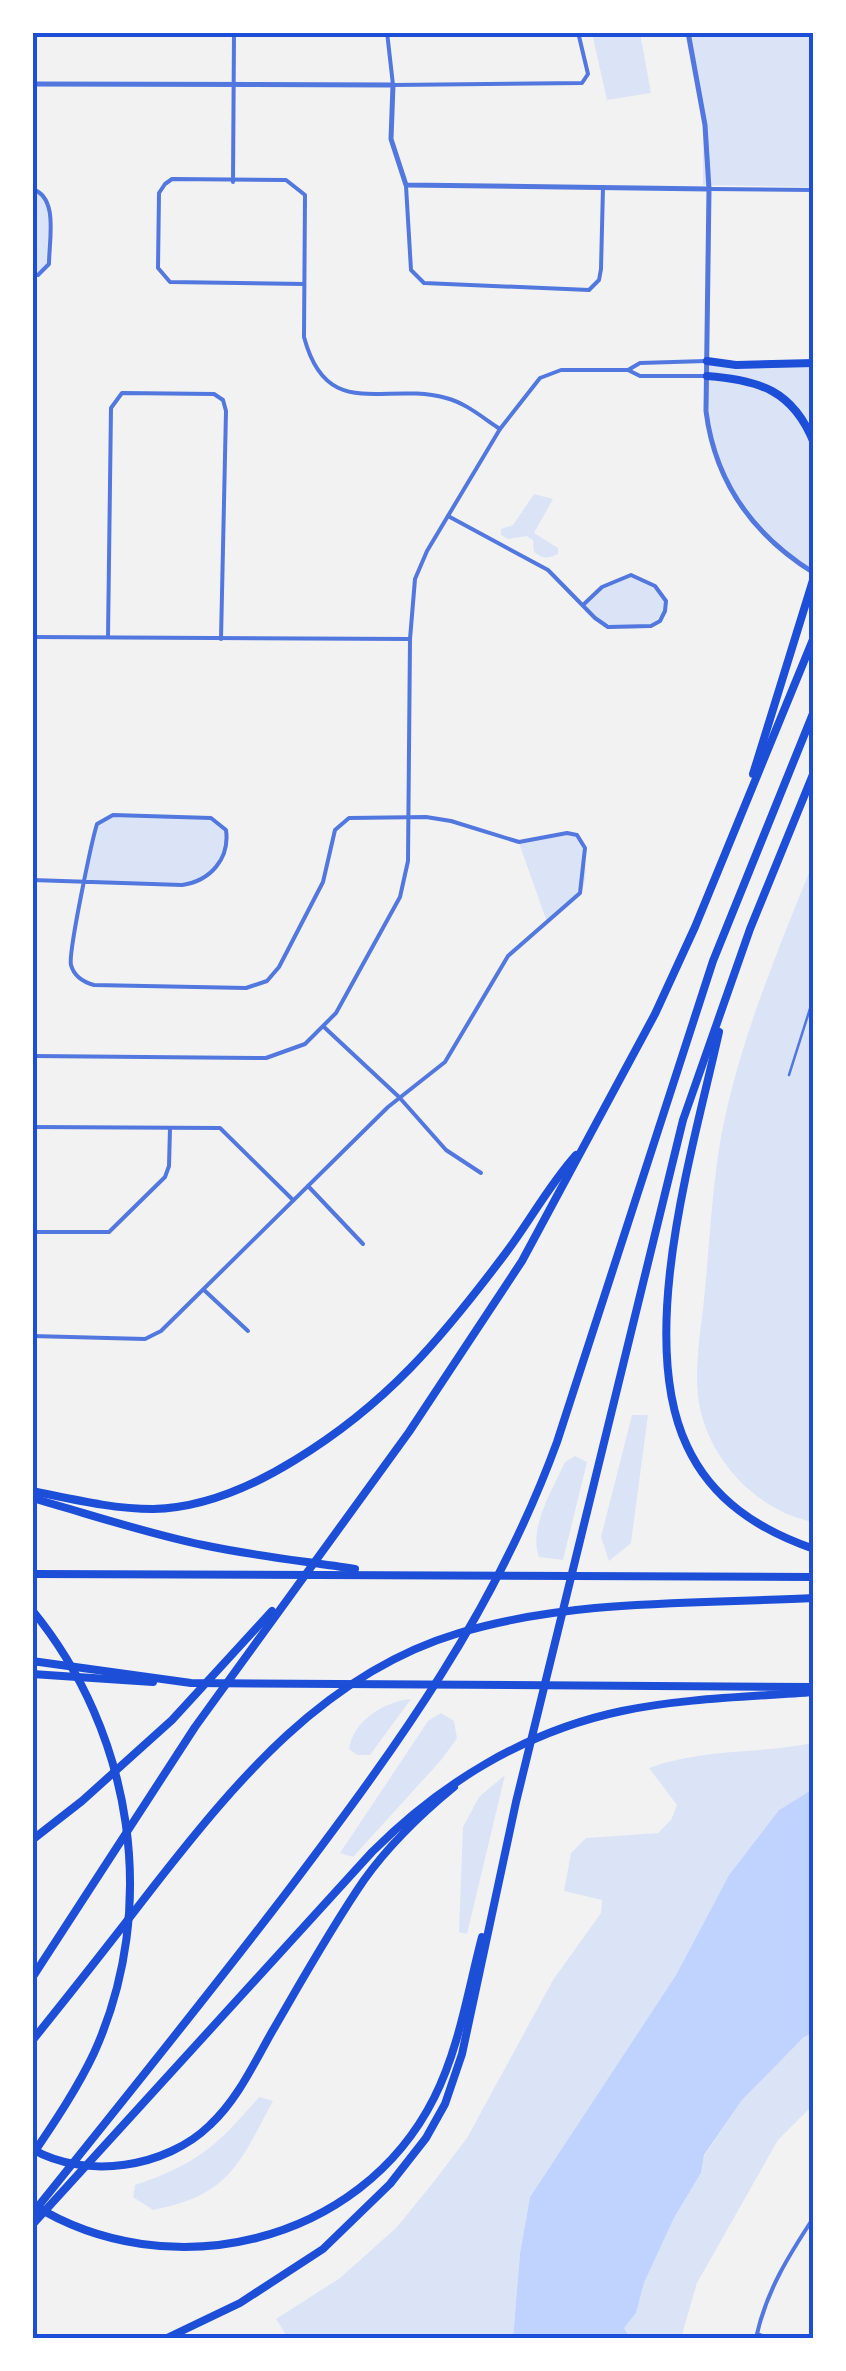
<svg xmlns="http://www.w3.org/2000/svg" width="846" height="2371" viewBox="0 0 846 2371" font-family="'Open Sans',sans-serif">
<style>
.green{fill:#dbe4f7}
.water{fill:#bfd3fe}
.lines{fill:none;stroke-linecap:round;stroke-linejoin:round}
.service{stroke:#5277de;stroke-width:2.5}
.minor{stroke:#5277de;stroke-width:4}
.tertiary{stroke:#5277de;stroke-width:5}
.motorway{stroke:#1d4ed8;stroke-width:8}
.neatline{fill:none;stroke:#1d4ed8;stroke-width:4}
</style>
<rect width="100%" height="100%" fill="#f2f2f2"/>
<g class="green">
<polygon points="592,33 640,33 651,93 607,100"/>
<polygon points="685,33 813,33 813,187 703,185 703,126"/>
<path d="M33,189c26,8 16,51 16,75l-11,11h-5z"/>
<path d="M707,361l106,2v210c-82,-51 -108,-117 -106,-212z"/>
<path d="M534,494l19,5 -19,34 24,15v6c-10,5 -15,5 -24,-2l-1,-12 -6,-4 -19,3 -7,-4v-6l12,-4z"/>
<path d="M631,575c80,21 4,89 -48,30l19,-18z"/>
<polygon points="113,815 211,818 226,830 228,842 214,870 195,883 86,881 97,824"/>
<path d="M567,833l10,2c8,14 13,44 3,58 -8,11 -23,20 -33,29l-28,-79z"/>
<path d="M813,863v659c-55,-11 -104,-61 -114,-119 -6,-36 3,-78 6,-114 5,-50 7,-102 16,-152 18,-95 56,-185 92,-274z"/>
<polygon points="632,1415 648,1415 631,1543 609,1561 601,1537"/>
<path d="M575,1456l12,6 -24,98 -24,-3c-11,-29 14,-68 26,-95z"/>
<path d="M411,1699l-41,56h-13l-8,-6c4,-28 34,-47 62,-50z"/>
<polygon points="441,1713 454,1721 457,1738 442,1759 353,1857 340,1853 428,1721"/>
<path d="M813,1743v46l-34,21 -50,65 -53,100 -146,222 -10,56 -7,85h-225l-12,-19 64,-41 56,-50 36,-44 35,-46 86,-158 48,-67 1,-13 -38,-9 7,-38 15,-15 72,-5 13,-13 6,-15 -28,-37c54,-20 109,-14 164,-25z"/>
<polygon points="505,1775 467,1934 459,1932 463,1827 479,1797"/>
<polygon points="813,2032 813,2105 778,2140 697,2283 681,2338 630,2338 624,2328 636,2313 644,2283 674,2218 701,2173 704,2156 742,2100 803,2038"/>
<path d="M259,2097l14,4c-34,63 -43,94 -120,109l-20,-13 2,-12c62,-21 82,-39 124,-88z"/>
</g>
<polygon class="water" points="813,1789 813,2032 803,2038 742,2100 704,2155 701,2173 674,2218 644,2283 636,2313 624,2328 630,2338 513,2338 520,2253 530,2197 676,1975 729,1875 779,1810"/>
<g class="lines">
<polyline class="service" points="789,1075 814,996"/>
<g class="minor">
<polyline points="387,32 393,85 582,83 588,74 578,32"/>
<polyline points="233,182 234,32"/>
<polyline points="406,186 411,270 424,283 589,290 599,280 601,269 603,187"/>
<path d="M32,189c27,8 17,51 17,75l-11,11h-6"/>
<polyline points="709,189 814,190"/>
<path d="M304,284l-134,-2 -12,-14 1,-75 6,-9 7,-5 114,1 19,15 -1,142c23,86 79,44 142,61 20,5 37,20 54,31"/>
<polyline points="628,370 640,363 706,361"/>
<polyline points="448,516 548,570 595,618 608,627 651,626 660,621 665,611 666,601 655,586 631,575 602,587 583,605"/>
<polyline points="32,637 410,639"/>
<polyline points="108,637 111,408 122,393 214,394 223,400 226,411 221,639"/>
<path d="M32,880l150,5c28,-4 48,-26 44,-55l-15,-12 -98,-3 -16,9c-5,16 -29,129 -26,141 3,11 12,17 23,20l152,3 21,-7 12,-14 44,-85 12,-52 14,-12 77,-1 25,4 68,21 48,-9 10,2 8,13 -5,45 -72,63 -63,106 -57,45 -227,224 -16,8 -113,-3"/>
<polyline points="324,1027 399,1097 446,1150 481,1173"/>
<polyline points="32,1056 266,1058 305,1044 336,1013 400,897 408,861 410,639 415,579 427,551 500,429 540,378 561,370 628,370 640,376 704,376"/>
<polyline points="32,1127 220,1128 293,1200"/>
<polyline points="308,1186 363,1244"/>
<polyline points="32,1232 109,1232 165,1177 169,1166 170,1128"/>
<polyline points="204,1290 248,1331"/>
<path d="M768,2338l-11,-4c10,-44 32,-79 57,-117"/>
</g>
<g class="tertiary">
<path d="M688,32l17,93 4,64 -3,222c9,72 47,124 108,162"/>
<polyline points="32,84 393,85 391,139 406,185 709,189"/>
</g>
<g class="motorway">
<polyline points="707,361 736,365 814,363"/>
<path d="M707,376c52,4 86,14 107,67"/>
<polyline points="753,774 814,577"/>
<path d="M719,1032c-25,114 -84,304 -32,414 25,54 72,84 127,103"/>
<path d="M32,1491c40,8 80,18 121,18 50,-1 100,-23 142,-49 92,-56 146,-121 210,-206 25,-33 44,-69 71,-99"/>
<path d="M32,1498c57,16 113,35 171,47 51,11 101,16 152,24"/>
<polyline points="32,1574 814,1577"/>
<path d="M32,1610c101,123 128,297 62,443 -16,34 -38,67 -59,98"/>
<polyline points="32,1661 191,1683 814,1687"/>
<polyline points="32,1674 153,1682"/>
<polyline points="32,1840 82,1801 172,1720 272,1611"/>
<polyline points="32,1978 195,1727 409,1432 522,1261 655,1014 695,927 814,637"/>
<path d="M32,2041c41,-51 82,-103 122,-155 83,-106 171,-213 305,-253 113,-34 237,-29 355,-35"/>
<path d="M32,2149c54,31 134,19 178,-24 28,-26 44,-62 63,-95 29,-50 58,-102 91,-150 25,-35 57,-66 90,-93"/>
<path d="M32,2204c136,85 328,41 402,-106 25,-49 34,-108 48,-161"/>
<path d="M32,2214c87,-108 174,-216 258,-326 108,-143 205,-276 267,-446l156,-481 101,-250"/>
<path d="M32,2225l340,-373c69,-69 154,-121 250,-141 62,-13 128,-14 192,-19"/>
<polyline points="167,2338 240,2303 323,2249 390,2184 426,2138 445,2104 462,2054 516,1802 683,1120 750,929 814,772"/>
</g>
</g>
<rect width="846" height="2371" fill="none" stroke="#ffffff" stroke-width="70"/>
<rect x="35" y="35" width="776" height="2301" class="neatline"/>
</svg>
